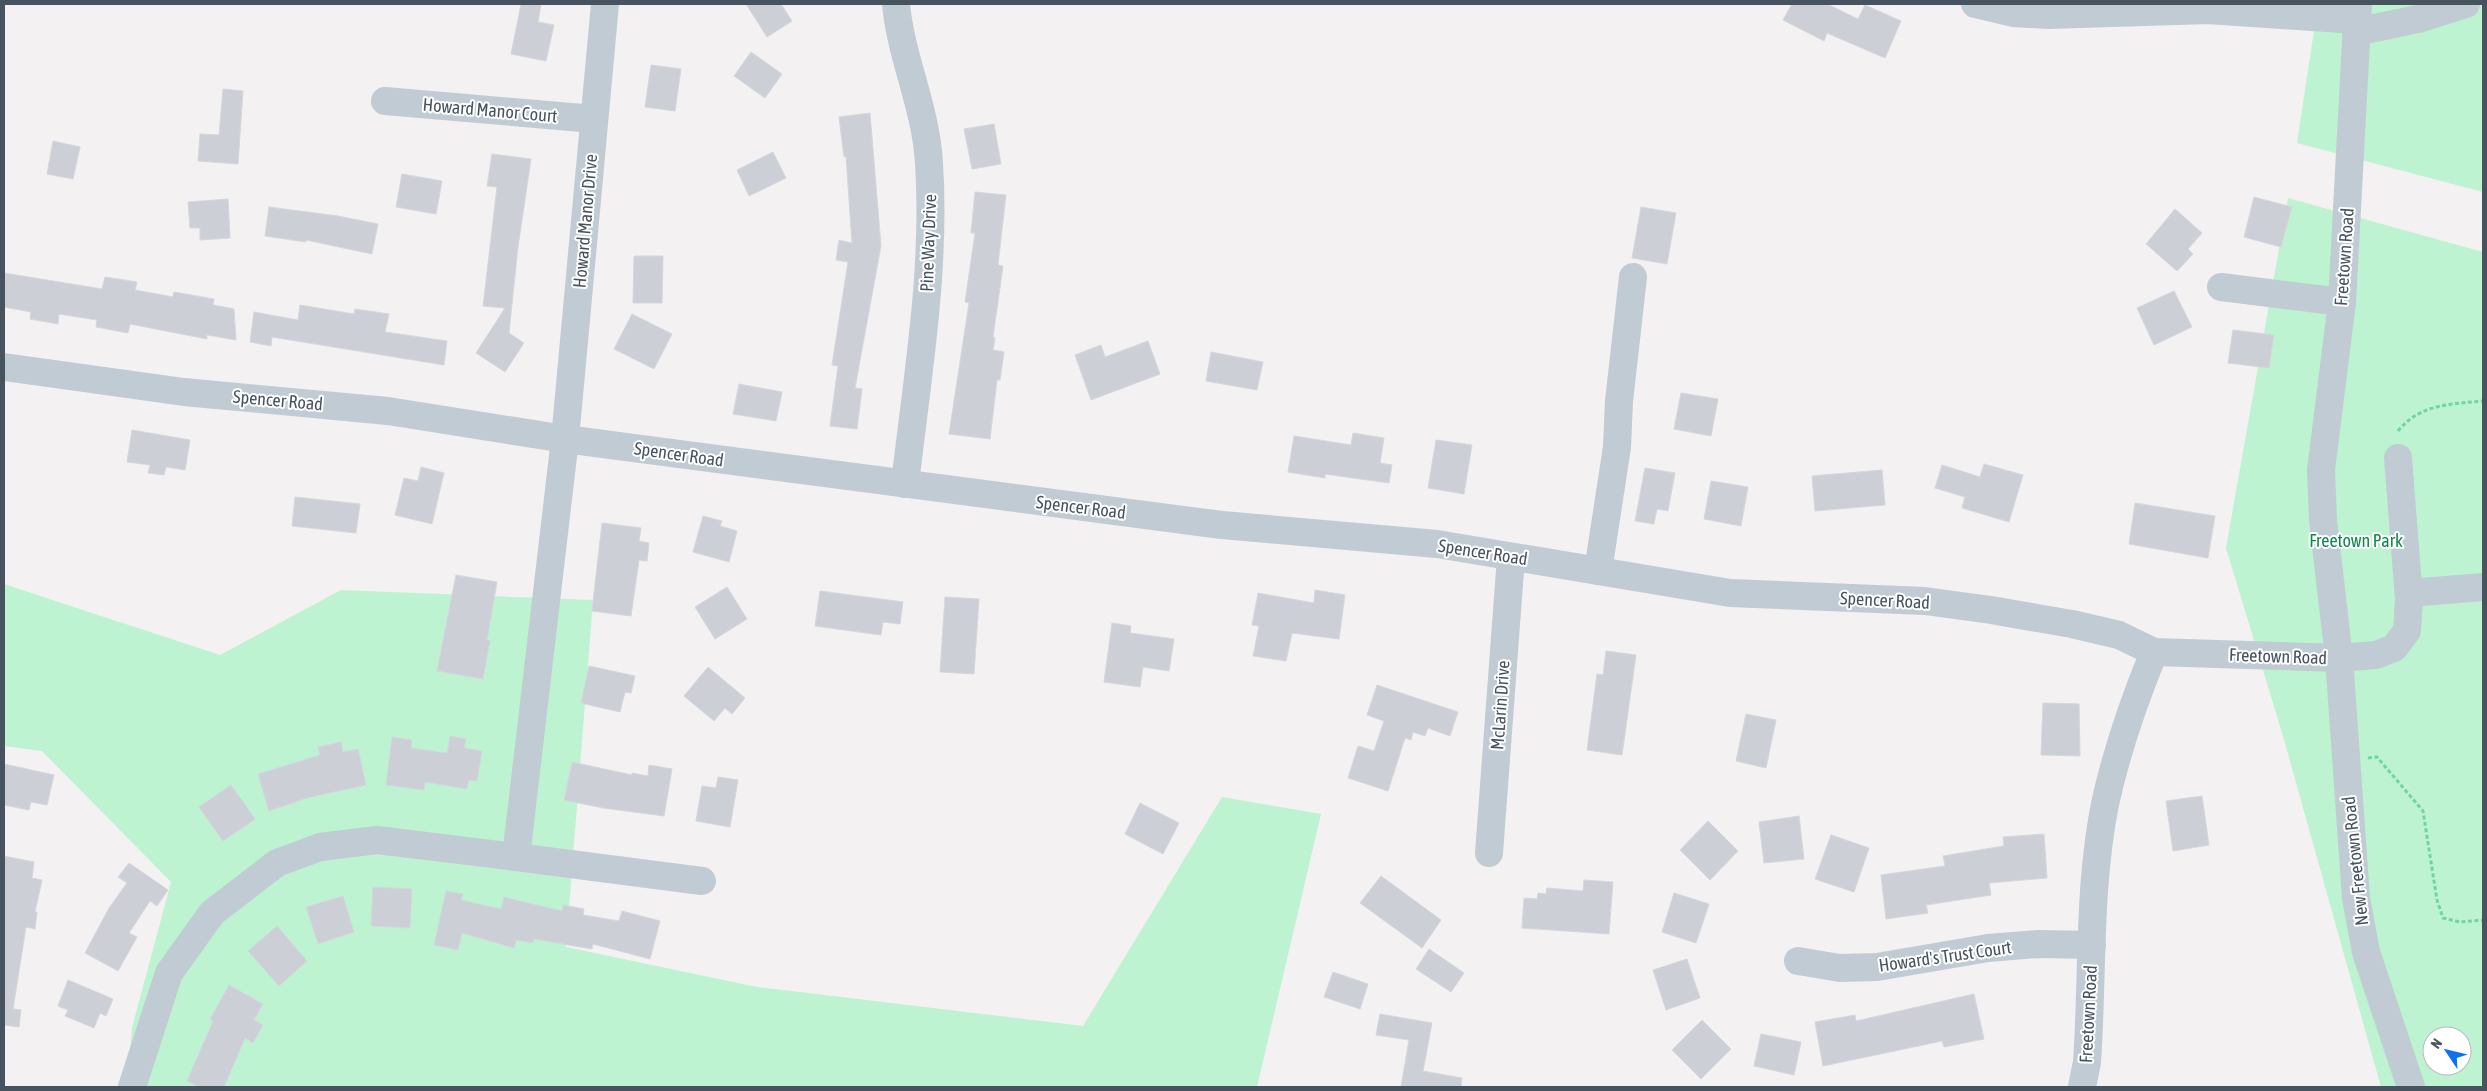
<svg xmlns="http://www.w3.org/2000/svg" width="2487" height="1091" viewBox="0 0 2487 1091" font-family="'Asap Condensed',sans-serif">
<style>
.green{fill:#bdf3d1;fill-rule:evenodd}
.building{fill:#ccd0d6;stroke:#d4d7dd}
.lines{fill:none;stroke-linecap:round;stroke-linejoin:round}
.path{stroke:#72d4a3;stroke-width:3;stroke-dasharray:4 2.5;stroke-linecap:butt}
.minor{stroke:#c1cbd3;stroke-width:28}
.labels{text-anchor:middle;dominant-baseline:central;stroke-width:4;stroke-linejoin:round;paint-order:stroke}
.street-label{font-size:18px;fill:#475460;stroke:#fff}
.park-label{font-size:18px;fill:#11884b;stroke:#fff}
</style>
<rect width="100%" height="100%" fill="#f3f1f1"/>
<g class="green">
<polygon points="2318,4 2483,4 2483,192 2297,143"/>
<path d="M2288,198l195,54v835h-102l-98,-351 -57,-188zM2432,1036h30v30h-30z"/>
<polygon points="4,584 220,655 341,590 593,600 566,947 757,987 1083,1026 1222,797 1321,814 1257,1087 127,1087 132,1028 171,882 42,751 4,746"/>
</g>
<g class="building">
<polygon points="521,4 541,4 538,22 554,25 546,61 511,54"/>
<polygon points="746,4 781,4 792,21 767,37"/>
<polygon points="1792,4 1827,4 1858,19 1865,5 1901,21 1885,58 1827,33 1824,41 1783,20"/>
<polygon points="751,52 782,74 765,98 734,76"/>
<polygon points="651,65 681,69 675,111 645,107"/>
<polygon points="223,89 243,91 238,164 198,161 200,134 219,135"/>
<polygon points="870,113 881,246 855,388 862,389 857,429 830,426 838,366 832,365 848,262 836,260 839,240 852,243 846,156 844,157 839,117"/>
<polygon points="994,124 1001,164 972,169 964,129"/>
<polygon points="53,141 80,147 73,179 47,174"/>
<polygon points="773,152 786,178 749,196 737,170"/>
<polygon points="492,154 531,159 518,247 509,333 524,343 505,372 476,353 505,308 483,306 497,187 487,186"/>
<polygon points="402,174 442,181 436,214 396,207"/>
<polygon points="975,192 1006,195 998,265 1003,266 993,337 995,338 993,350 1004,352 1000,380 997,380 990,439 949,434 969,303 965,302 975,233 971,233"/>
<polygon points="2254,197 2292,207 2281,247 2244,237"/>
<polygon points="228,199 230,238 200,240 200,228 190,228 188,202"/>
<polygon points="269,207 338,216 378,224 372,254 306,240 306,242 265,236"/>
<polygon points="1641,207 1676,213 1667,264 1632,258"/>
<polygon points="2175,209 2202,233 2188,249 2193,254 2177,271 2146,244"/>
<polygon points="634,256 663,256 662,303 633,303"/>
<polygon points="4,273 102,289 105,277 137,282 135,290 173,297 174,292 214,299 213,305 234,309 236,340 207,335 207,339 130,324 128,333 96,327 97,320 59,314 58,324 30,319 31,312 4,307"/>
<polygon points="2174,291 2192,327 2154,345 2137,308"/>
<polygon points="300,305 354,314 355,309 389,314 385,332 447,341 444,365 272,337 271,346 250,342 254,312 298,320"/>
<polygon points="632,314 672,334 654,369 614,349"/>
<polygon points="2233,330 2274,335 2269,368 2228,363"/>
<polygon points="1148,341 1160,374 1091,400 1075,355 1101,345 1105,357"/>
<polygon points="1211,352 1263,362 1257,390 1206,381"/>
<polygon points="739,384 782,392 776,421 733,414"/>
<polygon points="1681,393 1718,399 1711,436 1674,429"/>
<polygon points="132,430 190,440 185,470 166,467 164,475 148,473 150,465 127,462"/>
<polygon points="1353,433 1384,438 1380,463 1392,465 1389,483 1325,474 1325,478 1288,472 1294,436 1351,445"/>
<polygon points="1436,440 1472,445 1464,494 1428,488"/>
<polygon points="1984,464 2023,475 2009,522 1962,508 1965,497 1935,488 1942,465 1980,477"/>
<polygon points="421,467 444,473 432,524 395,515 404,478 418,481"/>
<polygon points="1645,468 1675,473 1668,511 1657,509 1654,524 1635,521"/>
<polygon points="1882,470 1885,505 1815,511 1812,476"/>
<polygon points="1711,481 1748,487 1741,526 1704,519"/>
<polygon points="295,497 360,504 356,533 292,526"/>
<polygon points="2135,503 2215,516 2208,558 2129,544"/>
<polygon points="703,516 722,521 720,526 737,531 729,562 693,552"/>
<polygon points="602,523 641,528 639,541 649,543 647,561 639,560 631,616 592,611"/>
<polygon points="456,575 497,582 487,640 490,641 483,679 437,671"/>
<polygon points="727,587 747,619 715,639 695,607"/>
<polygon points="1315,590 1345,595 1339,639 1292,633 1286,661 1253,656 1259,626 1252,625 1258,593 1314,603"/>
<polygon points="820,591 903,602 900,624 883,622 881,635 815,626"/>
<polygon points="945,597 979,599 974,674 940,672"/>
<polygon points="1112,623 1131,626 1130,633 1174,639 1169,671 1143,667 1140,687 1104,682"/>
<polygon points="1606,651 1636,655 1622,755 1587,750 1597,674 1603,675"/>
<polygon points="589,666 635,676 631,693 625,692 620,712 581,703"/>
<polygon points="708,667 745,698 732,714 725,708 714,721 684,696"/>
<polygon points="1377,685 1458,712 1450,736 1428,728 1425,736 1413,732 1411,740 1405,738 1388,791 1348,778 1358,746 1374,751 1384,721 1367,715"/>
<polygon points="2043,703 2079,704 2080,756 2041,755"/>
<polygon points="1746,714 1776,720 1766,768 1736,761"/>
<polygon points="450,736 466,739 464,748 482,751 477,781 469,780 467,789 425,782 424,790 386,785 392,737 412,740 411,748 447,753"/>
<polygon points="341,742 343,752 358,749 366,785 307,798 269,811 258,774 320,755 318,747"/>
<polygon points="572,762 632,775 632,773 648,776 649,765 672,769 664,816 603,808 564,800"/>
<polygon points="4,764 54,775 47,805 31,802 29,810 4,805"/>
<polygon points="718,777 738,780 730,827 696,821 702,786 716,788"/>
<polygon points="231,785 255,819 223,841 199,807"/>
<polygon points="2202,796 2209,845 2173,851 2166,801"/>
<polygon points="1140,803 1179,823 1163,854 1125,834"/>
<polygon points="1799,816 1804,859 1764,863 1759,822"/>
<polygon points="1708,821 1738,851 1710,880 1680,850"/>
<polygon points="2044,834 2047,878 1989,883 1991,895 1926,905 1928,913 1886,919 1881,875 1945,866 1943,856 2004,846 2003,837"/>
<polygon points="1831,835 1869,848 1854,892 1815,879"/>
<polygon points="4,856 34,862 32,878 42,880 35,912 37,912 35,929 26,927 13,1009 21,1010 19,1027 4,1025"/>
<polygon points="129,863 168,890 157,906 150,901 129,933 137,937 118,971 85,953 109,908 127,883 118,877"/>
<polygon points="1381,876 1441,920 1422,948 1360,903"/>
<polygon points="1584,880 1613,882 1609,934 1522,928 1524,898 1537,899 1538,893 1546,894 1547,888 1583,891"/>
<polygon points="373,887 412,889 410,928 371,926"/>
<polygon points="446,891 463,894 461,900 501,909 504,897 562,911 563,905 584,909 583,915 619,921 622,911 660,921 650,959 593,944 592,949 534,939 533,943 516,940 514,948 462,933 458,950 434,945"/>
<polygon points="1674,893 1709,904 1696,943 1662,932"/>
<polygon points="343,896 354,932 318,944 306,907"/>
<polygon points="277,926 307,961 279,986 248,951"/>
<polygon points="1429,949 1464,973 1451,992 1416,969"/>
<polygon points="1687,959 1700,998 1666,1010 1653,970"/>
<polygon points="1333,972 1368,984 1360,1009 1324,997"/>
<polygon points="68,980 113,999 106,1016 100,1013 94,1028 65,1016 68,1010 58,1006"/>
<polygon points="229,985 263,1004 254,1020 263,1025 253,1043 245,1038 224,1087 200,1087 187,1081 213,1021 210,1019"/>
<polygon points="1974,994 1984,1039 1944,1047 1942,1041 1823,1066 1815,1022 1855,1015 1856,1021"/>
<polygon points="1380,1014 1432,1023 1423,1071 1462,1078 1461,1087 1401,1087 1409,1040 1376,1035"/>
<polygon points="1702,1020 1731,1049 1701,1079 1672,1050"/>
<polygon points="1761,1034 1801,1042 1794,1075 1754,1066"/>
</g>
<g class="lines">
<g class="path">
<path d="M2398,431c22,-27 52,-27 85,-30"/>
<polyline points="2368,758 2377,757 2423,811 2437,900 2443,918 2460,922 2483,920"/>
</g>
<g class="minor">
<polyline points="605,4 565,439 516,857 702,881"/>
<path d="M896,4c5,54 30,104 33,159 7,107 -12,215 -24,321"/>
<polyline points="1975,4 2013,13 2048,15 2208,10 2356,20"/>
<polyline points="2358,4 2342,302 2321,470 2323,520 2339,658 2356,898 2366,952 2411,1087"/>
<polyline points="2356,32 2422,18 2466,4"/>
<polyline points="385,101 594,119"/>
<polyline points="2221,287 2342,302"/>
<polyline points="4,367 184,392 388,411 565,439 1222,525 1437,544 1730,593 1925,601 1991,610 2072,624 2119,635 2154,652 2339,658 2376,655 2394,648 2407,631 2409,599 2398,458"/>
<polyline points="1598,571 1617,447 1619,401 1633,277"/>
<polyline points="2409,593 2483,587"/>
<polyline points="1489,853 1511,557"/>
<polyline points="1798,961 1840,968 1877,967 1988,948 2038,944 2092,945"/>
<polyline points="132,1087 169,973 212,913 277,863 320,847 377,840 516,857"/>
<path d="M2082,1087l5,-25c6,-86 1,-173 18,-258 11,-51 29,-103 49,-152"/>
</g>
</g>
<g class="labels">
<g class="street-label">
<text transform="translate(490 110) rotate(5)">Howard Manor Court</text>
<text transform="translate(585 221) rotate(-85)">Howard Manor Drive</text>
<text transform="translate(928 243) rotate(-88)">Pine Way Drive</text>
<text transform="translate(2344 257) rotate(-86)">Freetown Road</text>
<text transform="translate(278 400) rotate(5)">Spencer Road</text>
<text transform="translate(679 454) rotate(8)">Spencer Road</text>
<text transform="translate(1081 507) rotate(7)">Spencer Road</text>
<text transform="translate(1483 552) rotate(9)">Spencer Road</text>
<text transform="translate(1885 600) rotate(3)">Spencer Road</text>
<text transform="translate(2278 656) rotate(2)">Freetown Road</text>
<text transform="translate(1500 705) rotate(-86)">McLarin Drive</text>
<text transform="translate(2355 861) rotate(-96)">New Freetown Road</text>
<text transform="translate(1945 956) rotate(-8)">Howard's Trust Court</text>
<text transform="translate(2088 1014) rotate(-87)">Freetown Road</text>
</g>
<g class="park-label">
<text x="2356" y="540">Freetown Park</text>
</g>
</g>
<rect width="2487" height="1091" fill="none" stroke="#475460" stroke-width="10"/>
<g transform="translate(2447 1051) rotate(305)"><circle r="24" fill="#ffffff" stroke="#b5bbbf"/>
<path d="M0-4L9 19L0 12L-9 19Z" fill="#0c72f2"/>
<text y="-8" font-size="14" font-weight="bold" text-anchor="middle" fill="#475460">N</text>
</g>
</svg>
